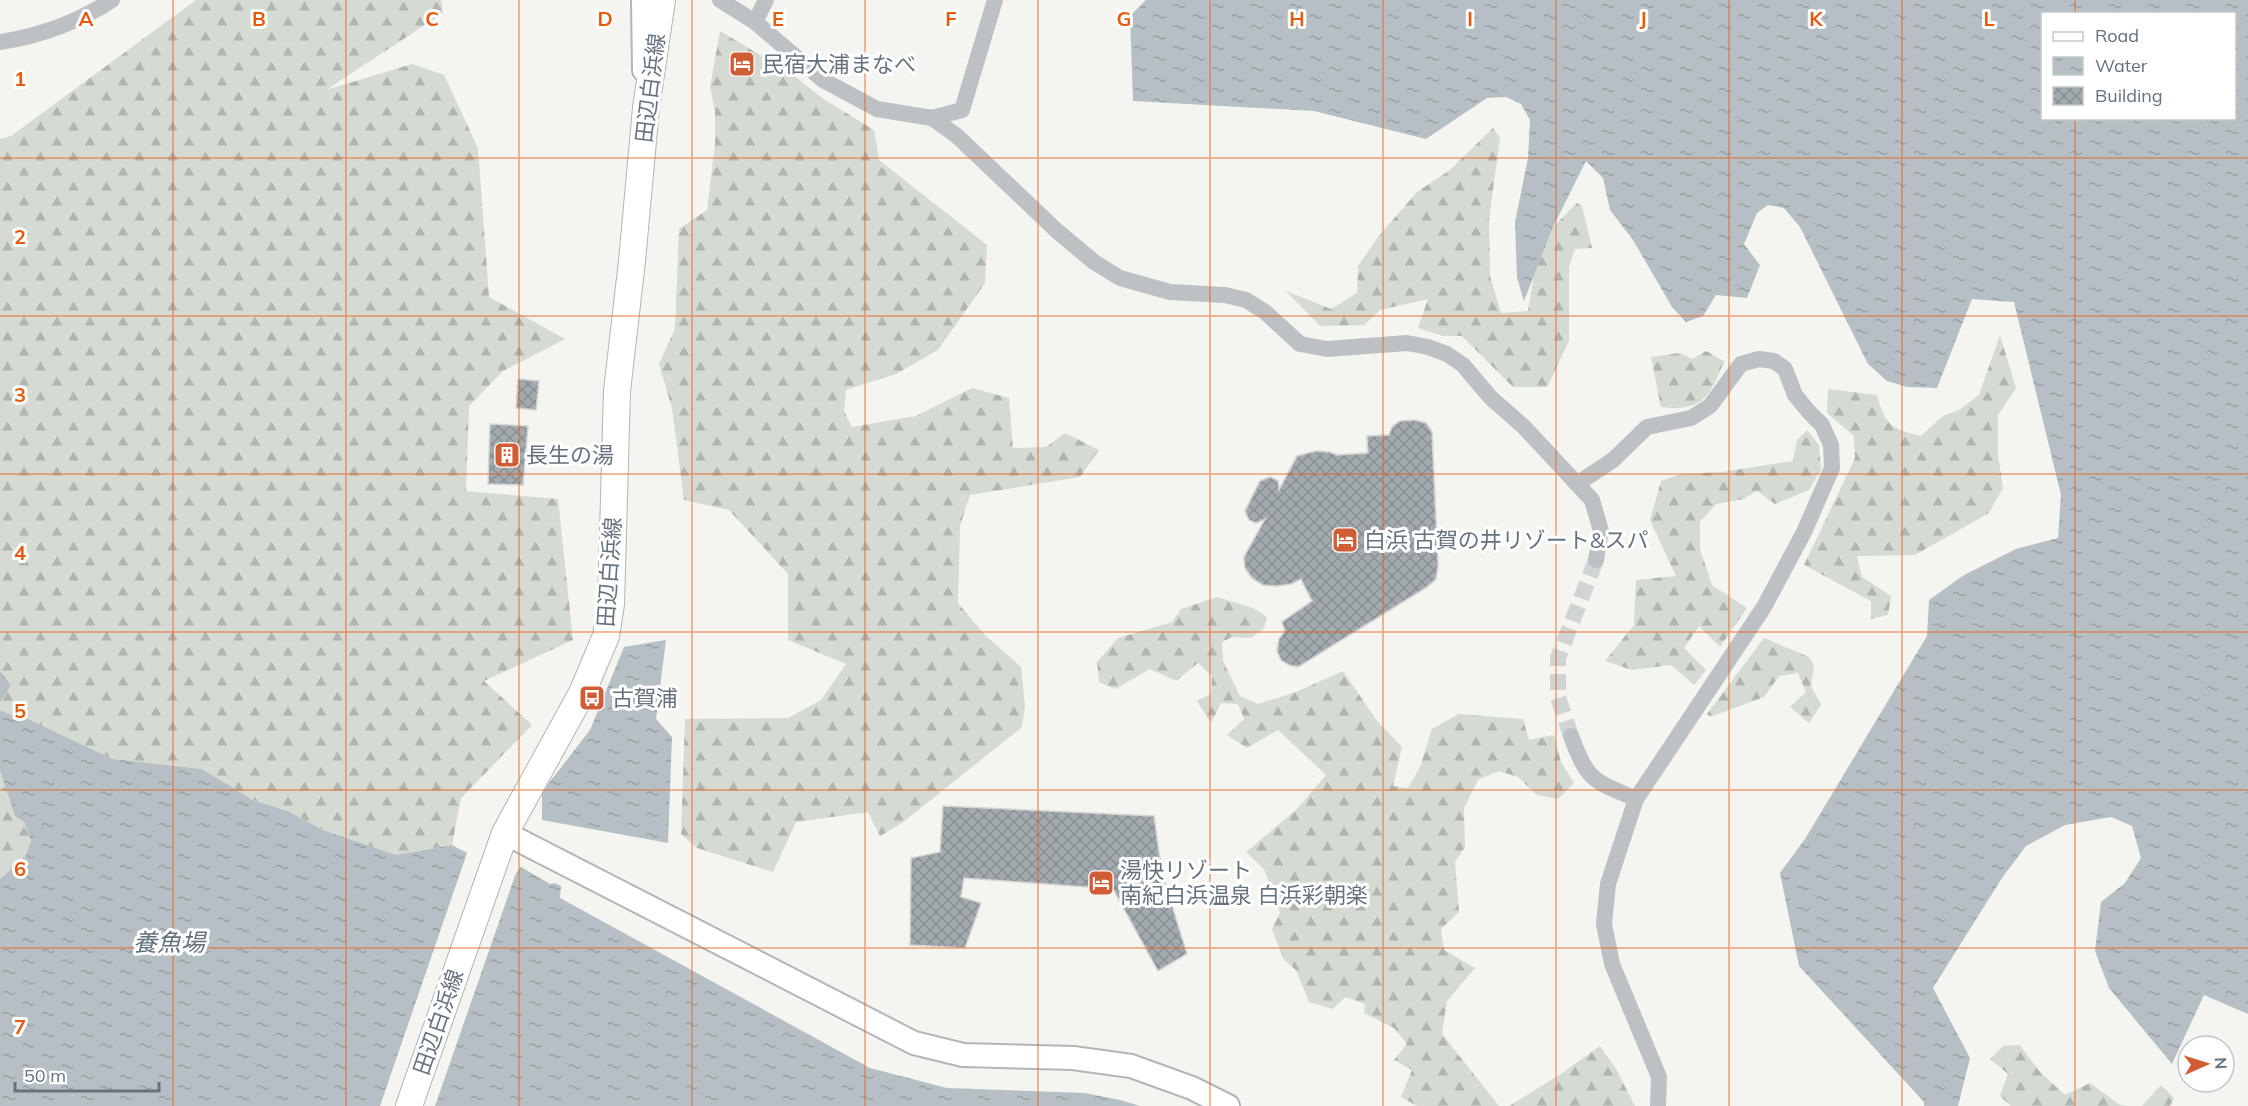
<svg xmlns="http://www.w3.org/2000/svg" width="2248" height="1106" viewBox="0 0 2248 1106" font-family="Mulish,'Noto Sans JP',sans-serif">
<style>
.forest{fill:url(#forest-firs)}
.water{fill:url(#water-ripples);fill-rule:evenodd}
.building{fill:url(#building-cross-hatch);stroke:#d5d5d3;stroke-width:1.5}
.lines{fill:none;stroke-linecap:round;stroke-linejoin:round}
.street-tunnel{stroke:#d0d4d4;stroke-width:16;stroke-dasharray:16 8;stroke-linecap:butt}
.secondary-casing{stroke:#b2b6ba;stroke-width:26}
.primary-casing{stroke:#b1b5b8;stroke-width:28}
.street{stroke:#bdc1c4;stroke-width:16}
.secondary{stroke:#fff;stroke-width:22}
.primary{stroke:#fff;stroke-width:26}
.grid{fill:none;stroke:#e8590c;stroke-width:1.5;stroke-opacity:0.55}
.labels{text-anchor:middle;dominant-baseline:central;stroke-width:6;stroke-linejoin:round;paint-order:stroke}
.poi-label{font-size:22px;fill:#66737e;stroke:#fff;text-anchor:start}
.street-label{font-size:22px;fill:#66737e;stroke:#fff}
.water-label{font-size:24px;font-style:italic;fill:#62737b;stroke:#fff}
.grid-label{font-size:20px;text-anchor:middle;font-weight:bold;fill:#e8590c;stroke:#fff;stroke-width:6;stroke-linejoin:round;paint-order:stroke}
</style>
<defs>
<pattern id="forest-firs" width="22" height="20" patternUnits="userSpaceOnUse" patternTransform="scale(1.5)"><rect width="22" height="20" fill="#d5dad2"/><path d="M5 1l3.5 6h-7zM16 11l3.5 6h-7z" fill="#b1b5b0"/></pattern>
<pattern id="water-ripples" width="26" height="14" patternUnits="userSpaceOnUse" patternTransform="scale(1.5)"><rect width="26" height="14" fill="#b6c0c4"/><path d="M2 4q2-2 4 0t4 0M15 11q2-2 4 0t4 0" fill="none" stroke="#98a0a4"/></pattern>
<pattern id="building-cross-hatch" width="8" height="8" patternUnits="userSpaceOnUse" patternTransform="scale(1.5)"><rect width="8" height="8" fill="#a4abb0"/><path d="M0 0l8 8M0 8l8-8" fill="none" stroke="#899094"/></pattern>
</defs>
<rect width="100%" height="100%" fill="#f4f4f0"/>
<g class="forest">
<polygon points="196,0 441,0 443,13 326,90 412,64 444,75 478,148 489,297 565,339 503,371 469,406 466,491 558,499 573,640 484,681 532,725 461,798 452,845 396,855 323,830 288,811 253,800 202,769 113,759 24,717 11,715 0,710 0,704 11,685 0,671 0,139 11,136"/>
<polygon points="720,31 792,74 822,98 874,130 879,160 987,245 985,283 938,350 896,374 846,390 844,411 852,427 916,416 972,388 1009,398 1013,448 1046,447 1065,433 1099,450 1080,477 970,495 960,526 958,603 984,634 1021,667 1025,706 1022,727 902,823 880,836 868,812 796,822 773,872 697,848 681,834 685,719 788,718 821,700 846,664 788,640 788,574 729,510 684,500 672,408 659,364 675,329 679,229 707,210 715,144 715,111 710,87"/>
<polygon points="1493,128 1500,138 1489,219 1490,276 1501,313 1528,311 1534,275 1553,227 1577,203 1582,206 1592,248 1575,249 1569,267 1569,341 1547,387 1513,387 1462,336 1443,336 1418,328 1428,299 1380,310 1364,325 1320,326 1286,291 1331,309 1357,293 1358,266 1378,237 1417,192 1450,170"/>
<path d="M2000,335l16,53 -18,27v40l5,33 -14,25 -74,42 -58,1 5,21 29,19 -3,19 -17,4v-18l-67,-36 51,-107 -1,-22 -27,-23 1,-24 49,6c8,30 14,34 44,41l22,-20 16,-6 20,-15z"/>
<path d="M1706,351l18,10c-14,36 -22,51 -63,46l-10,-50 29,-4 12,6z"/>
<polygon points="1807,430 1819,445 1821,470 1809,490 1775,504 1757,491 1744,499 1716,504 1700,522 1700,549 1712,585 1747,608 1720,647 1699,626 1684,648 1706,670 1694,685 1671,665 1632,670 1605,661 1634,625 1636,580 1676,576 1650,520 1661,481 1681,474 1722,472 1793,461 1797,440"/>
<polygon points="1217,597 1253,608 1267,617 1264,628 1251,638 1232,637 1222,642 1223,661 1240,696 1258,704 1296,692 1343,671 1377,721 1402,747 1393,786 1408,788 1420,767 1432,729 1459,714 1523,719 1529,740 1554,735 1561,762 1574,783 1558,799 1537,795 1518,777 1499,771 1478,780 1464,808 1465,847 1455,862 1459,912 1441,929 1444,950 1475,968 1447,1001 1442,1034 1499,1106 1417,1106 1401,1097 1412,1070 1394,1060 1407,1044 1394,1028 1364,1013 1365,1004 1345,997 1333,1009 1309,1002 1296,970 1284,960 1272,929 1280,913 1264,869 1246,852 1296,810 1326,775 1278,730 1247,748 1227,735 1244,719 1238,704 1221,703 1211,723 1197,701 1211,694 1212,676 1198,663 1176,681 1150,669 1115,689 1099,682 1097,662 1118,638 1172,622 1181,609"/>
<polygon points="1764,638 1809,657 1814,665 1811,686 1821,705 1809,723 1790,707 1806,692 1798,673 1779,676 1764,697 1710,717 1707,714"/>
<polygon points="0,771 15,816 24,822 31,842 25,857 0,879"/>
<polygon points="2020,1045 2039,1071 2065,1095 2090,1083 2120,1105 2129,1106 2011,1106 2000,1096 2008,1074 1990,1059 2003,1046"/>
<polygon points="1600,1046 1616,1069 1635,1106 1509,1106 1561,1074"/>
<polygon points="2161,1085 2174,1098 2170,1106 2142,1106"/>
</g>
<g class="water">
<path d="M1146,0h1102v1014l-44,-19 -32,69 -63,-76 -14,-37 6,-49 24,-19 16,-25 -9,-32 -21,-9 -46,8 -39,21 -24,32 -69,110 37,70 -12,48h-34v-4l-125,-136 -19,-93 25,-34 122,-203 2,-36 35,-25 52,-26 42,-11 3,-43 -47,-193 -42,-3 -35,89 -30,-1 -20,-6 -19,-17 -68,-137 -16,-19 -16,-3 -11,8 -13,31 16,21 -13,33 -31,-3 -13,21 -17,6 -14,-15 -39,-67 -23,-30 -7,-32 -17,-17 -33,66 -29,74 -7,-23 -2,-56 13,-64 2,-38 -9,-16 -15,-7 -19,1 -61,41 -112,-28 -181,-10 -3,-85zM2042,14h192v104h-192z"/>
<polygon points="666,640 656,719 672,737 668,843 542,820 542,792 590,730 624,647"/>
<polygon points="0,671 11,685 0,703"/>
<polygon points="0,710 11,715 24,717 113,759 202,769 253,800 288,811 323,830 396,855 452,845 467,853 380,1106 0,1106 0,879 25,857 31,841 24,822 15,816 0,771"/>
<polygon points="521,867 550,884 555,883 561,886 560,898 870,1068 947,1088 1085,1093 1120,1100 1140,1106 435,1106 516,873"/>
</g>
<g class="building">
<polygon points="518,379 539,381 536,410 516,408"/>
<polygon points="1414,420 1426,423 1432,432 1438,566 1436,579 1427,587 1298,667 1289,665 1281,660 1277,651 1279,639 1285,631 1282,622 1312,601 1301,579 1291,584 1277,586 1263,585 1252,578 1245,568 1244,557 1265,519 1256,523 1249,520 1245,511 1260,481 1270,477 1278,481 1279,490 1297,456 1316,451 1329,452 1337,455 1368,453 1367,436 1389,435 1392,427 1400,421"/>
<polygon points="1414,420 1426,423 1432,432 1438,566 1436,579 1427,587 1298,667 1289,665 1281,660 1277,651 1279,639 1285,631 1282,622 1312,601 1301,579 1291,584 1277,586 1263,585 1252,578 1245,568 1244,557 1265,519 1256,523 1249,520 1245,511 1260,481 1270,477 1278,481 1279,490 1297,456 1316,451 1329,452 1337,455 1368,453 1367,436 1389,435 1392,427 1400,421"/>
<polygon points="490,424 528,426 523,485 488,484"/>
<polygon points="943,806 1154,816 1162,873 1187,954 1158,971 1113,889 964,878 961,897 981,903 965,948 910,945 911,858 940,852"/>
</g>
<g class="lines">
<polyline class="street-tunnel" points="1571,736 1558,697 1558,658 1596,560"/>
<g class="secondary-casing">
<g id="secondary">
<polyline points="643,0 644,70"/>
<polyline points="505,833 914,1043 963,1055 1073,1058 1131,1066 1192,1088 1228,1106"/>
</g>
</g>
<g class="primary-casing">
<polyline id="primary" points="409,1106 505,833 582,693 606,636 611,604 617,391 632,261 646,108 662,0"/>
</g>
<g class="street">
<polyline points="720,0 755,22 823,80 877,109 932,118 962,110 995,0"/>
<polyline points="755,22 766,0"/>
<path d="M0,42c40,-6 78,-20 112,-42"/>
<polyline points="932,118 957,136 1057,231 1094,262 1120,278 1170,292 1225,295 1246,300 1265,312 1300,344 1327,349 1407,343 1428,347 1447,354 1463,365 1491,398 1524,427 1592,500 1601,531 1596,560"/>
<polyline points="1577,484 1613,460 1647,427 1691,418 1710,406 1741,364 1759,359 1774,361 1785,369 1795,395 1809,412 1822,425 1831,445 1832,468 1804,532 1764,607 1636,799 1608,884 1604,924 1612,964 1659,1077 1658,1106"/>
<path d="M1571,736c17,46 22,44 65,63"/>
</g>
<use href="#secondary" class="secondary"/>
<use href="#primary" class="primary"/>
</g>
<path class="grid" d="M173,0v1106M346,0v1106M519,0v1106M692,0v1106M865,0v1106M1038,0v1106M1210,0v1106M1383,0v1106M1556,0v1106M1729,0v1106M1902,0v1106M2075,0v14M2075,118v988M0,158h2248M0,316h2248M0,474h2248M0,632h2248M0,790h2248M0,948h2248"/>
<defs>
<g id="hotel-square" transform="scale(1.35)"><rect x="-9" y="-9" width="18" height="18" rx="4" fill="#d05d34" stroke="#fff"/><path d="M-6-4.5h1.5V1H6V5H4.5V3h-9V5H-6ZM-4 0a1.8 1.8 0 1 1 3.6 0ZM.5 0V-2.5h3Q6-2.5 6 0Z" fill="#fff"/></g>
<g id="building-square" transform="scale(1.35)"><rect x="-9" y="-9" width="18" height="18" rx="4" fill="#d05d34" stroke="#fff"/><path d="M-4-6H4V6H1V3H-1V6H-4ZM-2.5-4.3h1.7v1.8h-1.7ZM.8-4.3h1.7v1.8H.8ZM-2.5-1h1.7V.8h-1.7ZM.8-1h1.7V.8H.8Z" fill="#fff"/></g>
<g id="bus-square" transform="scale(1.35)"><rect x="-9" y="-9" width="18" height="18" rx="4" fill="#d05d34" stroke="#fff"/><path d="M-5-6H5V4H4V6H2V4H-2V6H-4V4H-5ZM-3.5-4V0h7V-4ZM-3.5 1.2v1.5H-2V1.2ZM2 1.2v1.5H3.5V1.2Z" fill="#fff"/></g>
</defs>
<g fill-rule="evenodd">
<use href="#hotel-square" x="742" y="64"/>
<use href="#building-square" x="507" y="455"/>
<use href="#hotel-square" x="1345" y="540"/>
<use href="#bus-square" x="592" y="698"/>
<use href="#hotel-square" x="1101" y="883"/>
</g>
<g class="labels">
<g class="poi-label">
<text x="762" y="64">民宿大浦まなべ</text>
<text x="526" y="455">長生の湯</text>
<text x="1364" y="540">白浜 古賀の井リゾート&amp;スパ</text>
<text x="612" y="698">古賀浦</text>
<text x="1120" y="870">湯快リゾート<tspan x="1120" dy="25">南紀白浜温泉 白浜彩朝楽</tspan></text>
</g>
<g class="street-label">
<text transform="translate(650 88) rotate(-83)">田辺白浜線</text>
<text transform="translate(609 572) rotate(-86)">田辺白浜線</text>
<text transform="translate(438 1022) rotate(-71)">田辺白浜線</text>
</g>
<g class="water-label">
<text x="169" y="942">養魚場</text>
</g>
</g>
<g class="grid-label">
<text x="86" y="26">A</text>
<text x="259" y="26">B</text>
<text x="432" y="26">C</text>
<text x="605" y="26">D</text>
<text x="778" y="26">E</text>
<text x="951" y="26">F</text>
<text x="1124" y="26">G</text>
<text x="1297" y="26">H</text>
<text x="1470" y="26">I</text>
<text x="1643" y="26">J</text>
<text x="1816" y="26">K</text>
<text x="1989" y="26">L</text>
<text x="20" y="86">1</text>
<text x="20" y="244">2</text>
<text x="20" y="402">3</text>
<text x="20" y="560">4</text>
<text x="20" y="718">5</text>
<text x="20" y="876">6</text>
<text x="20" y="1034">7</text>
</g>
<rect x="2041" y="12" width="195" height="108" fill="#ffffff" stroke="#c2c7cb" stroke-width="1.5"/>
<rect x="2053" y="32" width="30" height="9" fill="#ffffff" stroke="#c2c7cb" stroke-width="1.5"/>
<text x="2095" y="42" font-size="18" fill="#66737e">Road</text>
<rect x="2053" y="57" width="30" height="18" fill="url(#water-ripples)" stroke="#c2c7cb" stroke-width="1.5"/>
<text x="2095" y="72" font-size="18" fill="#66737e">Water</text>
<rect x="2053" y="87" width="30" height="18" fill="url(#building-cross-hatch)" stroke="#c2c7cb" stroke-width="1.5"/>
<text x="2095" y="102" font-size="18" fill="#66737e">Building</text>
<g transform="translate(2206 1064) rotate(87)"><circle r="28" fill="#ffffff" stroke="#c2c7cb" stroke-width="1.5"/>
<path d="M0-4.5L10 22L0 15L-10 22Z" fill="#d05d34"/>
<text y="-9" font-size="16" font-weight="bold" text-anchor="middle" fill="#66737e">N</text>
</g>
<path d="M15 1082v9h144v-9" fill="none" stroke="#66737e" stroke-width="3"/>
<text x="24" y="1082" font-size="18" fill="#66737e" stroke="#ffffff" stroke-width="4.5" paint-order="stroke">50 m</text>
</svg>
